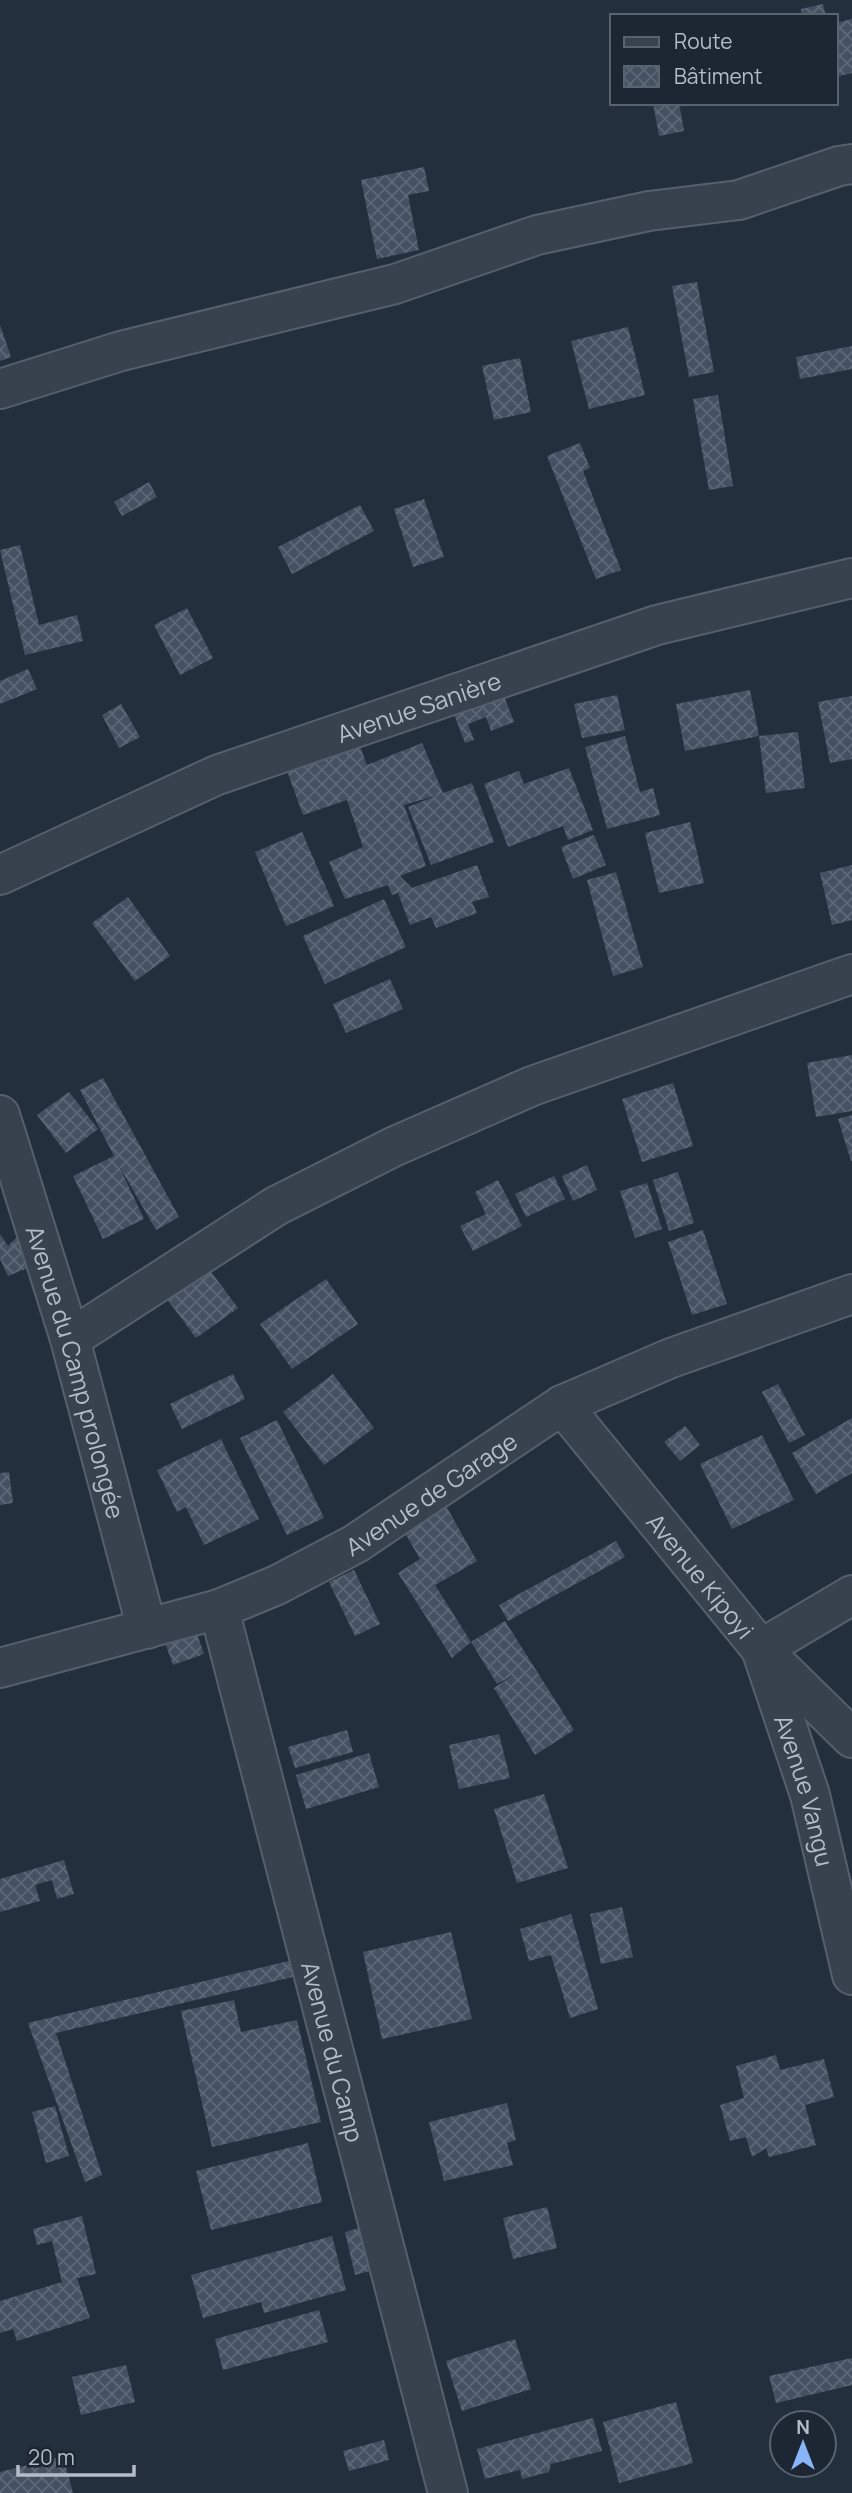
<svg xmlns="http://www.w3.org/2000/svg" width="852" height="2493" viewBox="0 0 852 2493" font-family="Manrope,sans-serif">
<style>
.building{fill:url(#building-cross-hatch)}
.lines{fill:none;stroke-linecap:round;stroke-linejoin:round}
.street-casing{stroke:#565f6c;stroke-width:42}
.street{stroke:#38414e;stroke-width:38}
.labels{text-anchor:middle;dominant-baseline:central;stroke-width:7;stroke-linejoin:round;paint-order:stroke}
.street-label{font-size:24px;fill:#b4bcc9;stroke:#1d2633}
</style>
<defs>
<pattern id="building-cross-hatch" width="8" height="8" patternUnits="userSpaceOnUse" patternTransform="scale(1.75)"><rect width="8" height="8" fill="#455162"/><path d="M0 0l8 8M0 8l8-8" fill="none" stroke="#5d6877"/></pattern>
</defs>
<rect width="100%" height="100%" fill="#242f3e"/>
<g class="building">
<polygon points="823,4 826,16 802,16 801,9"/>
<polygon points="852,19 852,73 836,77 836,23"/>
<polygon points="653,103 679,103 684,131 659,136"/>
<polygon points="424,167 429,191 408,195 419,250 377,259 361,180"/>
<polygon points="697,282 714,372 689,377 672,286"/>
<polygon points="0,325 11,357 0,361"/>
<polygon points="628,327 645,395 589,409 571,341"/>
<polygon points="852,346 852,369 800,379 796,357"/>
<polygon points="520,358 531,412 494,420 482,366"/>
<polygon points="718,395 733,486 709,490 693,399"/>
<polygon points="580,443 590,468 583,471 621,570 596,579 547,456"/>
<polygon points="149,482 157,497 122,516 114,502"/>
<polygon points="424,499 444,557 413,567 394,509"/>
<polygon points="360,505 374,531 292,574 278,547"/>
<polygon points="20,545 39,625 77,615 83,641 25,655 0,550"/>
<polygon points="187,608 213,658 180,675 154,625"/>
<polygon points="28,669 37,689 0,704 0,681"/>
<polygon points="500,686 514,722 491,731 486,717 468,724 474,740 465,743 450,704"/>
<polygon points="750,690 759,736 685,751 676,704"/>
<polygon points="617,695 625,730 582,738 574,704"/>
<polygon points="852,696 852,759 830,763 818,702"/>
<polygon points="121,704 140,737 119,748 102,715"/>
<polygon points="798,732 805,788 766,793 759,736"/>
<polygon points="625,736 640,792 653,788 660,815 607,829 585,747"/>
<polygon points="358,741 367,765 422,743 443,793 472,783 494,842 431,865 408,807 438,795 404,805 426,866 400,876 412,888 477,865 489,897 472,902 477,913 436,928 431,917 410,925 398,893 392,895 388,885 345,899 329,862 363,847 347,800 303,815 285,765"/>
<polygon points="569,768 593,830 568,840 563,826 508,847 484,784 519,771 524,784"/>
<polygon points="690,822 704,883 659,893 645,833"/>
<polygon points="302,832 334,906 286,926 255,852"/>
<polygon points="594,835 606,865 573,879 561,847"/>
<polygon points="852,865 852,920 832,925 820,873"/>
<polygon points="616,872 643,967 613,976 587,880"/>
<polygon points="128,897 170,956 135,981 92,923"/>
<polygon points="384,899 406,947 325,984 303,936"/>
<polygon points="390,979 403,1009 346,1033 333,1004"/>
<polygon points="852,1055 852,1111 816,1117 807,1063"/>
<polygon points="103,1078 179,1217 156,1230 118,1164 144,1219 103,1239 73,1176 114,1156 80,1090"/>
<polygon points="673,1083 693,1146 642,1162 622,1099"/>
<polygon points="69,1092 98,1129 66,1153 37,1115"/>
<polygon points="852,1115 852,1161 851,1161 838,1119"/>
<polygon points="587,1165 597,1190 573,1201 562,1176"/>
<polygon points="678,1172 694,1223 669,1231 653,1180"/>
<polygon points="554,1176 565,1199 526,1217 515,1194"/>
<polygon points="498,1180 522,1226 473,1251 460,1226 486,1214 475,1192"/>
<polygon points="647,1183 662,1229 635,1238 620,1191"/>
<polygon points="703,1230 727,1304 692,1315 668,1242"/>
<polygon points="0,1234 8,1246 17,1237 30,1267 8,1276 0,1259"/>
<polygon points="206,1265 238,1308 196,1338 164,1295"/>
<polygon points="326,1279 358,1324 292,1369 260,1324"/>
<polygon points="233,1374 245,1399 182,1429 170,1404"/>
<polygon points="333,1374 374,1428 324,1465 283,1412"/>
<polygon points="778,1384 805,1435 789,1443 762,1392"/>
<polygon points="852,1418 852,1473 816,1494 792,1453"/>
<polygon points="277,1420 324,1518 287,1535 240,1438"/>
<polygon points="685,1426 700,1445 680,1461 664,1442"/>
<polygon points="762,1435 794,1500 732,1529 700,1464"/>
<polygon points="221,1439 259,1519 204,1545 186,1507 177,1512 157,1470"/>
<polygon points="9,1472 13,1503 0,1505 0,1473"/>
<polygon points="441,1497 477,1561 435,1585 471,1642 452,1658 398,1573 420,1559 398,1521"/>
<polygon points="616,1541 625,1557 508,1621 499,1605"/>
<polygon points="354,1570 380,1624 355,1636 329,1582"/>
<polygon points="192,1620 204,1654 173,1665 161,1631"/>
<polygon points="505,1621 574,1730 535,1755 494,1688 514,1675 497,1684 471,1642"/>
<polygon points="347,1730 353,1752 295,1768 288,1747"/>
<polygon points="499,1734 510,1778 459,1789 449,1745"/>
<polygon points="369,1753 379,1787 306,1809 296,1775"/>
<polygon points="544,1794 568,1868 517,1883 494,1809"/>
<polygon points="64,1860 74,1894 57,1899 52,1880 35,1885 40,1901 0,1912 0,1879"/>
<polygon points="622,1907 633,1957 601,1964 590,1914"/>
<polygon points="571,1914 598,2009 570,2018 551,1955 529,1961 520,1929"/>
<polygon points="451,1932 472,2019 382,2039 363,1952"/>
<polygon points="297,1959 301,1975 56,2033 102,2175 85,2182 28,2023"/>
<polygon points="234,2000 241,2032 297,2020 321,2122 212,2147 181,2011"/>
<polygon points="776,2055 780,2070 824,2059 834,2097 805,2105 816,2145 769,2157 766,2148 752,2157 746,2137 730,2141 720,2105 744,2098 736,2066"/>
<polygon points="507,2103 516,2140 507,2143 513,2165 444,2181 429,2122"/>
<polygon points="55,2106 69,2156 46,2163 32,2112"/>
<polygon points="308,2143 322,2202 211,2230 196,2171"/>
<polygon points="547,2207 557,2248 513,2259 503,2218"/>
<polygon points="82,2216 96,2274 77,2278 90,2318 17,2341 13,2329 0,2333 0,2301 62,2282 52,2241 37,2245 33,2229"/>
<polygon points="363,2227 373,2270 355,2275 345,2232"/>
<polygon points="332,2236 346,2290 264,2313 261,2302 203,2318 191,2275"/>
<polygon points="319,2310 328,2342 223,2370 215,2339"/>
<polygon points="515,2339 531,2389 462,2411 446,2361"/>
<polygon points="852,2358 852,2385 776,2403 769,2376"/>
<polygon points="126,2365 135,2402 81,2415 72,2377"/>
<polygon points="676,2402 693,2463 619,2483 603,2422"/>
<polygon points="593,2418 602,2451 551,2464 549,2472 522,2479 520,2470 485,2479 477,2449"/>
<polygon points="384,2440 389,2460 349,2471 343,2451"/>
<polygon points="63,2456 73,2493 0,2493 0,2472"/>
</g>
<g class="lines">
<g class="street-casing">
<g id="street">
<polyline points="0,389 121,351 395,284 537,235 649,211 739,200 839,166 852,164"/>
<path id="s1" d="M0,875l217,-100 440,-150 195,-47"/>
<path id="s2" d="M0,1115l70,224 77,290"/>
<polyline points="70,1339 276,1206 393,1147 532,1086 852,974"/>
<path id="s3" d="M562,1405l199,244 91,89"/>
<path id="s4" d="M852,1595l-91,54 49,146 42,180"/>
<path id="s5" d="M219,1609l229,884"/>
<path id="s6" d="M0,1668l219,-59 58,-24 78,-41 207,-139 109,-47 181,-64"/>
</g>
</g>
<use href="#street" class="street"/>
</g>
<g class="labels">
<g class="street-label">
<text stroke="none"><textPath href="#s1" startOffset="452">Avenue Sanière</textPath></text>
<text stroke="none"><textPath href="#s2" startOffset="268">Avenue du Camp prolongée</textPath></text>
<text stroke="none"><textPath href="#s6" startOffset="469">Avenue de Garage</textPath></text>
<text stroke="none"><textPath href="#s3" startOffset="220">Avenue Kipoyi</textPath></text>
<text stroke="none"><textPath href="#s4" startOffset="254">Avenue Vangu</textPath></text>
<text stroke="none"><textPath href="#s5" startOffset="457">Avenue du Camp</textPath></text>
</g>
</g>
<rect x="610" y="14" width="228" height="91" fill="#1d2633" stroke="#59626f" stroke-width="2"/>
<rect x="624" y="37" width="35" height="10" fill="#38414e" stroke="#59626f" stroke-width="2"/>
<text x="674" y="49" font-size="21" fill="#b4bcc9">Route</text>
<rect x="624" y="66" width="35" height="21" fill="url(#building-cross-hatch)" stroke="#59626f" stroke-width="2"/>
<text x="674" y="84" font-size="21" fill="#b4bcc9">Bâtiment</text>
<g transform="translate(803 2444)"><circle r="33" fill="#1d2633" stroke="#59626f" stroke-width="2"/>
<path d="M0-5L12 26L0 18L-12 26Z" fill="#8ab4f8"/>
<text y="-10" font-size="19" font-weight="bold" text-anchor="middle" fill="#b4bcc9">N</text>
</g>
<path d="M18 2465v10h116v-10" fill="none" stroke="#b4bcc9" stroke-width="3.5"/>
<text x="28" y="2465" font-size="21" fill="#b4bcc9" stroke="#1d2633" stroke-width="5" paint-order="stroke">20 m</text>
</svg>
